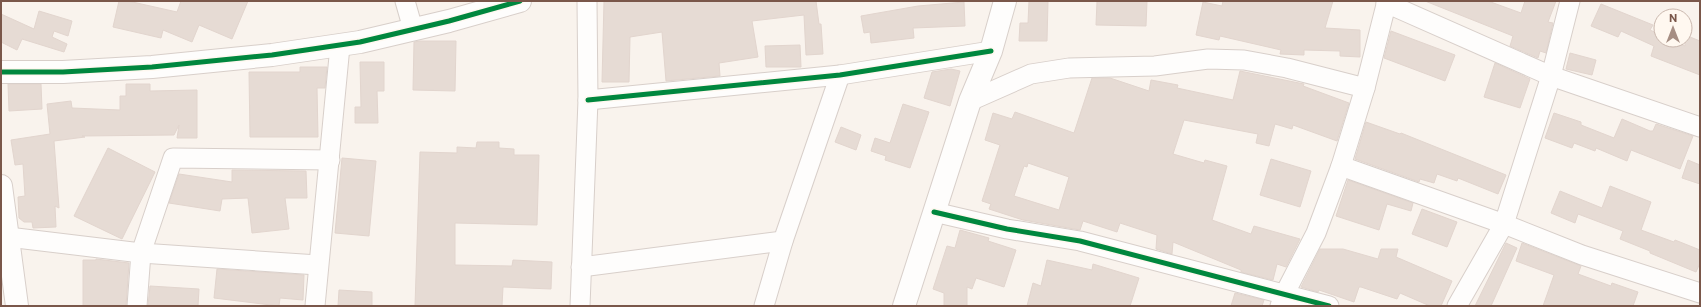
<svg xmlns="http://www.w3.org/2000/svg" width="1701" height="307" viewBox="0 0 1701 307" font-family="Commissioner,sans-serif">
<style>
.building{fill:#e6dbd4;stroke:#e2d5ce;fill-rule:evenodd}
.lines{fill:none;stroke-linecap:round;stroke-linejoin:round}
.minor-casing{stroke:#d8cfca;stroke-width:21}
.tertiary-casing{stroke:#d8cfca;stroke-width:24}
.minor{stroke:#fefdfc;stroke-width:19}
.tertiary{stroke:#fefdfc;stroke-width:22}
.cycleway-casing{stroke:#fff8f0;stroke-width:8}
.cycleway{stroke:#00873e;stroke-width:5}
</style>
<rect width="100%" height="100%" fill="#f9f3ed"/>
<g class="building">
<polygon points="119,1 128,1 177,12 181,1 248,1 232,39 199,25 192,42 163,30 161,38 113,27"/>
<polygon points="604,1 816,1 819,24 821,24 823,54 806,55 804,15 752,21 758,57 719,63 720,76 666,81 662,32 630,37 629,82 602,82"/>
<polygon points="1029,1 1048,1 1047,41 1019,41 1020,23 1028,23"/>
<polygon points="1097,1 1147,1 1146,26 1096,25"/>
<polygon points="1223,1 1333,1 1325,28 1360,30 1360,57 1340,56 1340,51 1304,50 1304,55 1280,54 1281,50 1220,36 1219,40 1196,35 1203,2 1222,6"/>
<polygon points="1425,1 1488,1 1521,13 1525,1 1556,1 1548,22 1553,23 1546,53 1540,51 1538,58 1510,46 1513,36"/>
<polygon points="964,2 965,26 913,28 914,38 871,43 870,32 864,33 861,16 918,6"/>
<polygon points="1601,4 1653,25 1650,30 1661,35 1661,40 1672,40 1685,46 1685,35 1700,41 1700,75 1651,56 1654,46 1621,31 1618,37 1591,26"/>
<polygon points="39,11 72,21 68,36 54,31 52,37 67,44 64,52 22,39 17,50 1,42 1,14 34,29"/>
<polygon points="1391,31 1455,55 1445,81 1384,58"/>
<polygon points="420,41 456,41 455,91 413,90 414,42"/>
<polygon points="800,45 801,67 766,67 765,46"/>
<polygon points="1570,53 1596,60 1592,75 1566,69"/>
<polygon points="360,62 384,62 384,91 377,91 378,123 355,123 355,107 361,107"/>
<polygon points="1495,63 1530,79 1520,108 1484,97"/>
<polygon points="300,67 327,67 325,88 317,88 318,137 250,137 249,72 300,72"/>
<polygon points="951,69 960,71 950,106 924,98 932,72"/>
<path d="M1240,71l64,13 -1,2 46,17 -12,38 -44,-16 -1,4 -17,-5 -6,22 -13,-3 2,-9 -74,-14 -11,34 31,9 1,-3 22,6 -15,54 39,14 3,-8 46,13 -14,28 -9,-3 -4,16 -32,-8v-2l-68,-28 -1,12 -16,-5 1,-14 -37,-12 -3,9 -34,-11 -3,9 -57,-10 -34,-11 2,-5 -9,-3 18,-56 -15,-5 8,-27 19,6 3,-7 59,21 18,-55h18l39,13 2,-11 27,5 -1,3 56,12zM1028,163l41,14 -10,33 -45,-14 10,-30 3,1z"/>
<polygon points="8,84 41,84 42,109 9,111"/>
<polygon points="126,84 150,84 150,91 197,90 197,138 177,138 179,125 174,135 82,136 85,137 54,141 59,208 55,206 56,227 33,228 32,222 24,222 19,218 18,197 25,196 23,164 15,165 11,140 50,134 47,104 71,101 72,108 120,110 120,96 126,96"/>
<polygon points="903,104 929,112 910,168 885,160 886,156 871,151 875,138 890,143"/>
<polygon points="1554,113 1581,122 1581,125 1614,138 1622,119 1650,131 1653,131 1656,124 1693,136 1680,169 1631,150 1627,161 1596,148 1595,151 1574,143 1572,148 1545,138"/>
<polygon points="1366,122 1400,134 1401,133 1506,175 1498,194 1458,178 1457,181 1437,174 1434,183 1420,179 1419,182 1355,159"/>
<polygon points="841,127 861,135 856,150 835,142"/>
<polygon points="477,142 499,142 499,148 514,149 514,155 539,155 537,225 455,223 455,265 512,266 513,260 552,262 551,289 503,287 502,306 415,306 420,152 457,153 457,147 476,148"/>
<polygon points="108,148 155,172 122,239 74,216"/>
<polygon points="342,158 376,161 369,236 335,233"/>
<polygon points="1271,159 1311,171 1300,207 1260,195"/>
<polygon points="1688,160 1700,165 1700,184 1682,178"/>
<polygon points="232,170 306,171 307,198 285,198 289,229 252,233 248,198 222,199 220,211 169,203 179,174 232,182"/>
<polygon points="1348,180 1413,203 1411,211 1387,204 1379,230 1336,216"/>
<polygon points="1610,186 1651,202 1641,230 1674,242 1675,240 1700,250 1700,263 1696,272 1650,253 1650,251 1620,239 1623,231 1578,214 1575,223 1551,213 1560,191 1602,208"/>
<polygon points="1422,209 1457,222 1447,247 1412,234"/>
<polygon points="960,230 989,238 988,241 1016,250 1004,287 976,278 972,289 967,287 967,306 944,306 944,293 933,289 947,246 955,248"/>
<polygon points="1506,243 1517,248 1491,306 1475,306"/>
<polygon points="1522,243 1581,266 1578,274 1611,286 1612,283 1638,292 1633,306 1543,306 1554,275 1516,261"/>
<polygon points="1320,249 1343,249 1378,259 1381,249 1398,249 1396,257 1452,281 1441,306 1430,306 1400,293 1397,299 1361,287 1359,287 1354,302 1319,290 1318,292 1301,287"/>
<polygon points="96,259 129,263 126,306 83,306 83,260 96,260"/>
<polygon points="1047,260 1092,270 1093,264 1139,278 1130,306 1027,306 1033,283 1041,286"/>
<polygon points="217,269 304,275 303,300 280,298 279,306 214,298"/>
<polygon points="150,286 199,289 198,306 148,306"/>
<polygon points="339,290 372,292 372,306 338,306"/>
<polygon points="1235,293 1264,300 1262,306 1231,306"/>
</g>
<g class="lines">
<g class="minor-casing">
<g id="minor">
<polyline points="405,1 413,29"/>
<polyline points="1386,3 1551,76 1700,127"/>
<polyline points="588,100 840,75 991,51"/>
<polyline points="970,101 1031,74 1069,68 1155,66 1208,59 1244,60 1287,68 1365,88"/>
<polyline points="1341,166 1504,224 1582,255 1700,293"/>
<polyline points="934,212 1007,229 1080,241 1329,306"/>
<polyline points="8,237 141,253 318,265"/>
<polyline points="581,267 783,241"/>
<polyline points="137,306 141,253 173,158 330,160"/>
<polyline points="315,306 340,46"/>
<polyline points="580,306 588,100 587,1"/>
<polyline points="764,306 783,241 840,75"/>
<polyline points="1280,306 1284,295 1316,233 1341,166 1365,88 1387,1"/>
<polyline points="1457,306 1504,224 1551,76 1570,1"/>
</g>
</g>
<g class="tertiary-casing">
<g id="tertiary">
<polyline points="1,72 63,72 152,67 272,55 360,42 449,21 520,1"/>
<polyline points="1,186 17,306"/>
<polyline points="904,306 970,101 991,51 1005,1"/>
</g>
</g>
<use href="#minor" class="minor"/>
<use href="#tertiary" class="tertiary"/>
<g class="cycleway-casing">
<g id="cycleway">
<polyline points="1,72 63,72 152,67 272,55 360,42 449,21 520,1"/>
<polyline points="588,100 840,75 991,51"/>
<polyline points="934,212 1007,229 1080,241 1329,306"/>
</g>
</g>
<use href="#cycleway" class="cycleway"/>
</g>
<rect width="1701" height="307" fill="none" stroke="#7a574a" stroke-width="4"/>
<g transform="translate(1673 28)"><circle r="19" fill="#fff8f0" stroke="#cab8ae"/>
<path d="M0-3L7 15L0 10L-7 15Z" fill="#a68e83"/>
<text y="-6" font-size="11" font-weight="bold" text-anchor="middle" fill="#7a574a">N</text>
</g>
</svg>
